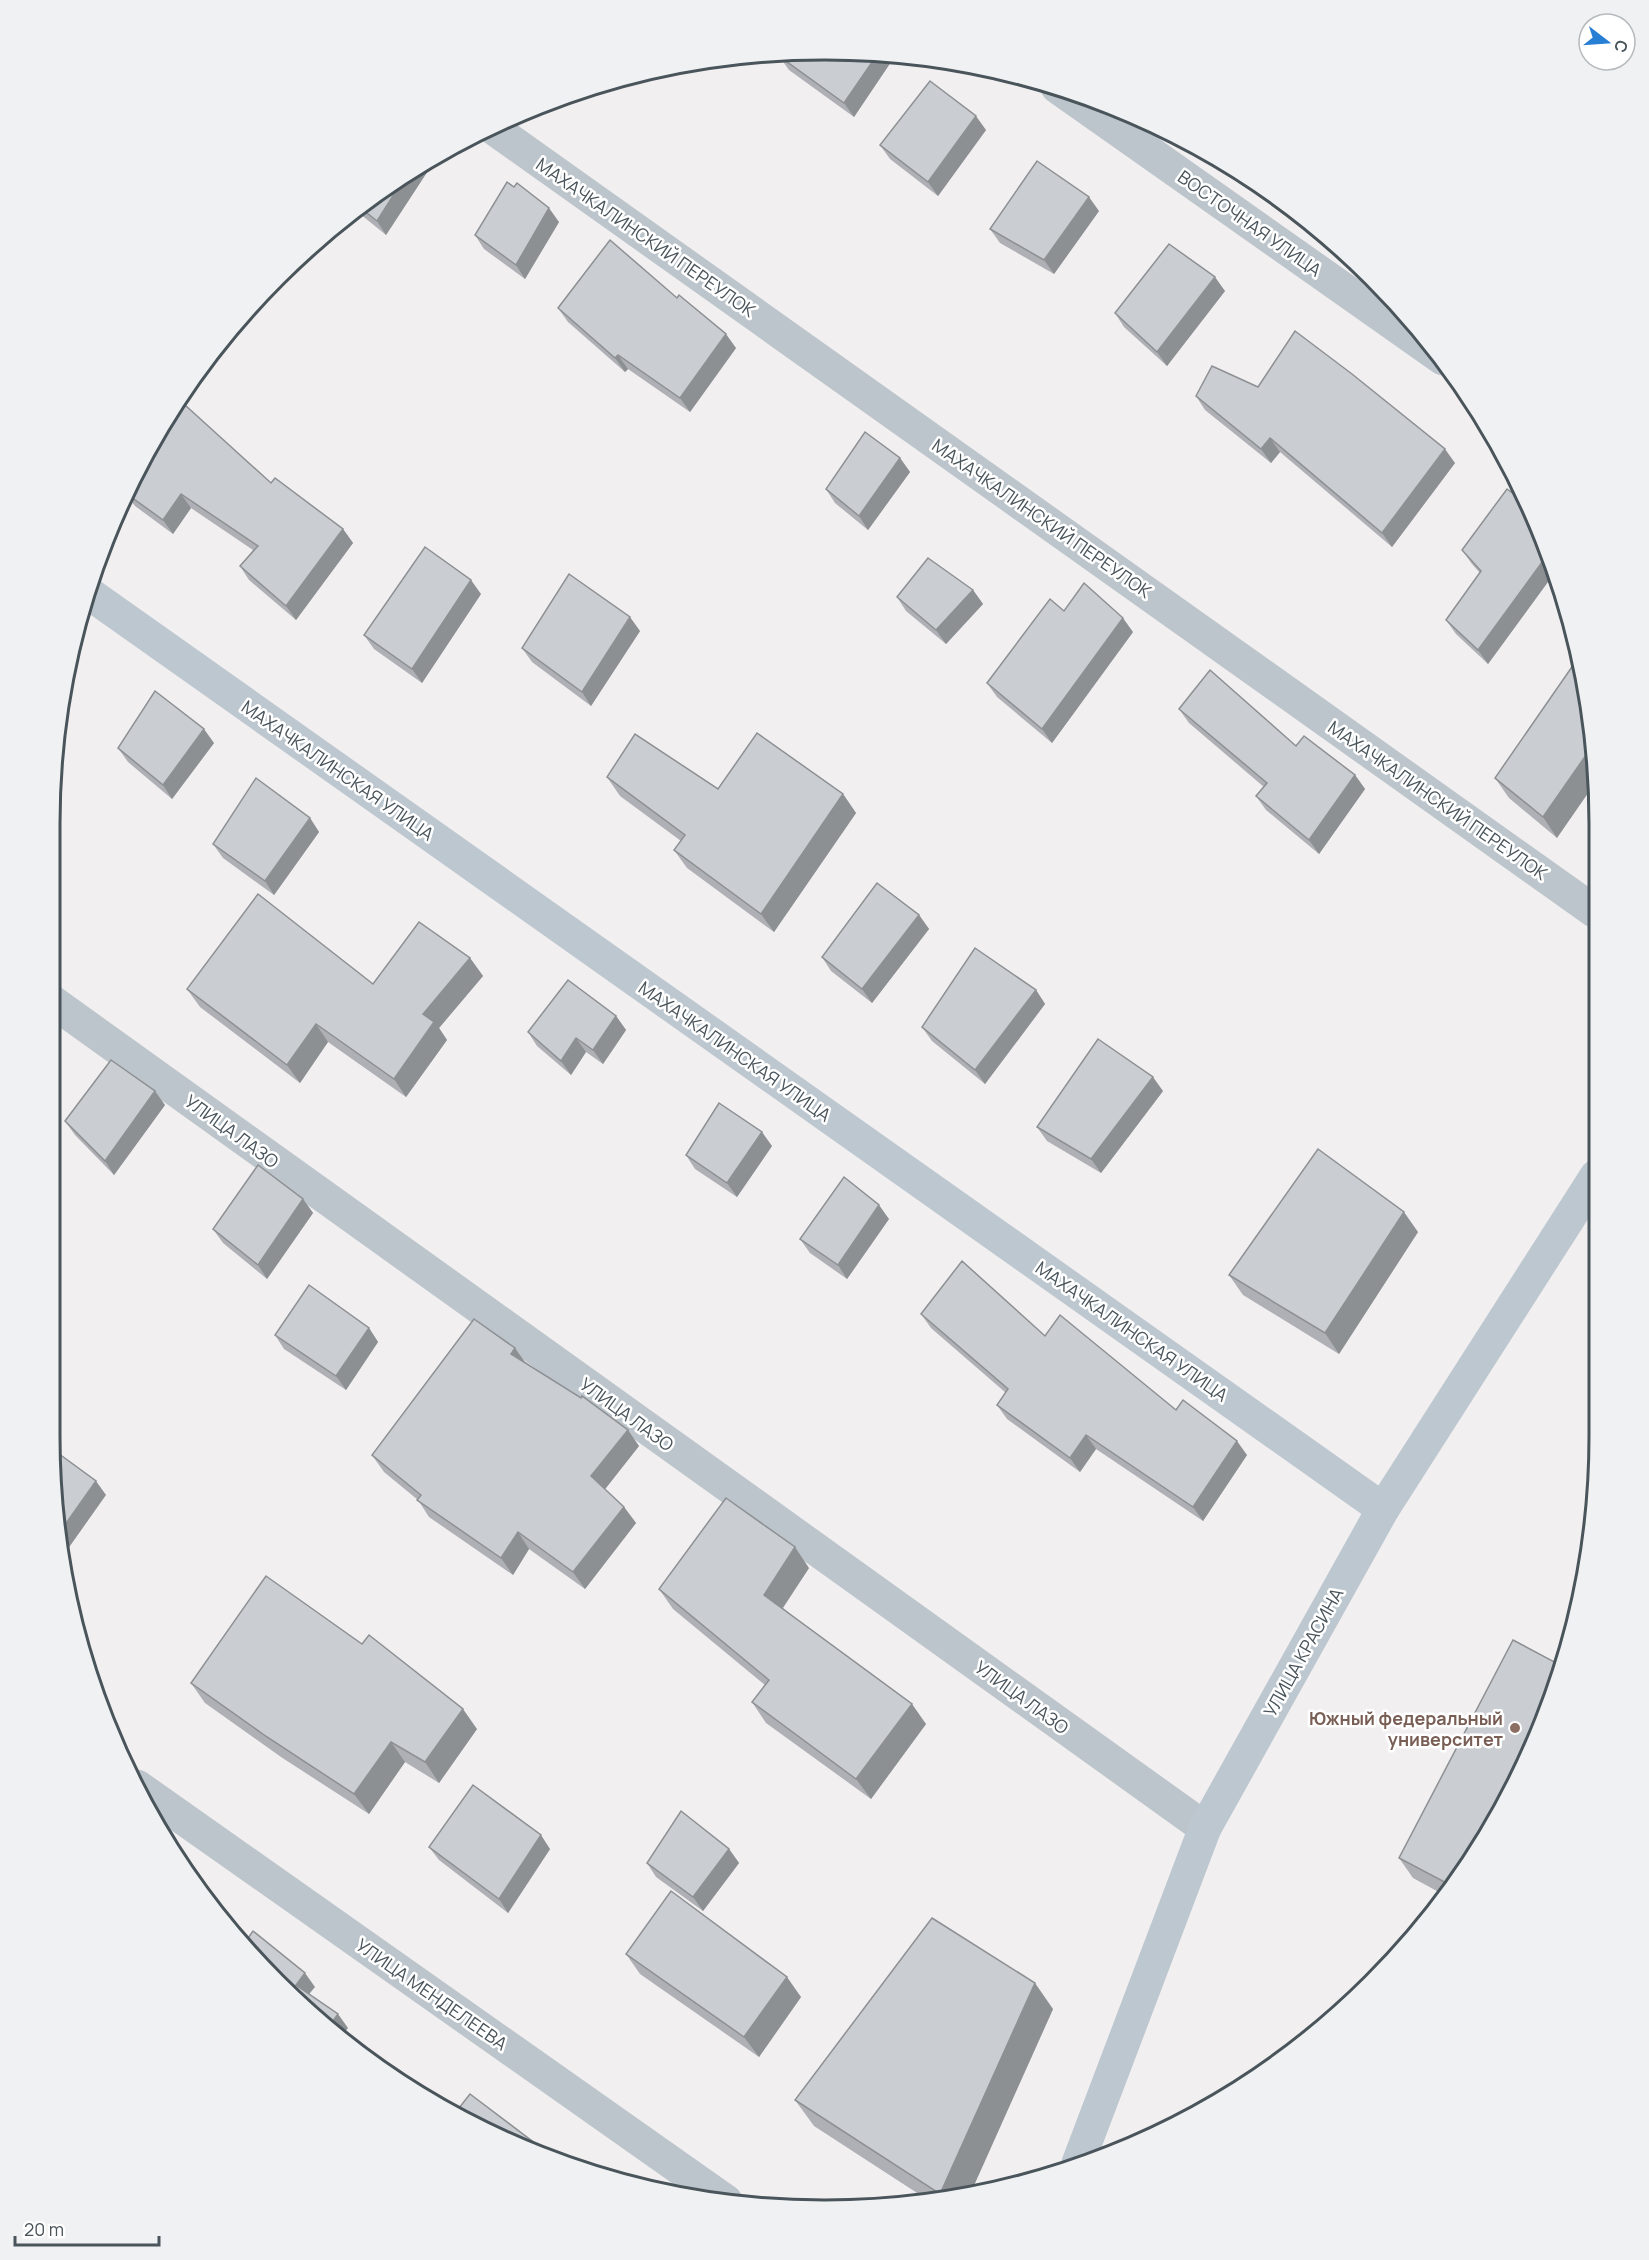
<svg xmlns="http://www.w3.org/2000/svg" width="1649" height="2260" viewBox="0 0 1649 2260" font-family="Manrope,sans-serif">
<style>
.lines{fill:none;stroke-linecap:round;stroke-linejoin:round}
.street{stroke:#bcc5cb;stroke-width:33}
.secondary{stroke:#bdc7d0;stroke-width:33}
.wall{fill:#aeb0b5}
.shaded-wall{fill:#8d9093}
.building{fill:#cacdd2;stroke:#8d9093;stroke-width:1.5}
.education-dot{fill:#8d6e63;stroke:#fff;stroke-width:2}
.labels{text-anchor:middle;dominant-baseline:central;stroke-width:5;stroke-linejoin:round;paint-order:stroke}
.street-label{font-size:18px;fill:#49545b;stroke:#fff}
.education-label{font-size:18px;font-weight:bold;fill:#785e54;stroke:#fff;text-anchor:end}
.rim{fill:none;stroke:#49545b;stroke-width:3}
</style>
<rect width="100%" height="100%" fill="#f2eff0"/>
<g class="lines">
<g class="street">
<polyline points="1057,87 1443,359"/>
<polyline points="490,126 1594,911"/>
<polyline points="50,1000 1205,1828"/>
<polyline points="137,1786 726,2201"/>
</g>
<g class="secondary">
<polyline points="87,592 1383,1509"/>
<polyline points="1078,2163 1205,1828 1383,1509 1596,1176"/>
</g>
</g>
<g class="wall">
<polygon points="779,56 893,59 854,117 789,70"/>
<polygon points="986,130 938,196 890,159 880,145"/>
<polygon points="437,157 386,235 354,209"/>
<polygon points="1099,211 1054,274 1000,243 990,229"/>
<polygon points="559,222 525,279 484,249 475,235"/>
<polygon points="1225,291 1167,366 1124,327 1115,313"/>
<polygon points="558,308 736,348 690,412 628,369 625,372 568,322"/>
<polygon points="1258,387 1455,463 1392,547 1280,452 1271,463 1205,410 1196,396"/>
<polygon points="900,458 910,472 868,530 835,503 826,489"/>
<polygon points="136,476 343,529 353,543 296,620 249,580 240,566 253,550 191,508 173,534 135,506 126,494"/>
<polygon points="1540,528 1553,575 1488,664 1456,634 1446,620 1480,573 1472,564 1462,550"/>
<polygon points="973,590 983,604 946,644 906,611 897,597"/>
<polygon points="481,594 422,683 374,649 364,635"/>
<polygon points="1064,611 1133,632 1052,743 997,697 987,683"/>
<polygon points="640,631 591,706 532,662 522,648"/>
<polygon points="1576,661 1557,838 1509,798 1495,778"/>
<polygon points="1179,709 1355,775 1365,789 1319,854 1266,810 1256,796 1264,787 1189,723"/>
<polygon points="214,743 172,799 128,762 118,748"/>
<polygon points="607,777 718,789 843,794 856,813 774,932 687,868 674,850 681,841 620,796"/>
<polygon points="310,818 319,832 274,895 223,858 213,844"/>
<polygon points="919,915 929,929 872,1003 831,971 822,957"/>
<polygon points="470,958 483,976 439,1028 447,1040 406,1097 328,1042 300,1083 200,1007 187,989 373,984"/>
<polygon points="1036,990 1045,1004 985,1084 932,1041 922,1027"/>
<polygon points="616,1016 626,1030 603,1064 586,1052 571,1075 537,1046 528,1032"/>
<polygon points="1163,1091 1101,1173 1047,1141 1037,1127"/>
<polygon points="165,1105 114,1175 75,1135 65,1121"/>
<polygon points="772,1146 737,1197 695,1169 686,1155"/>
<polygon points="303,1199 313,1213 267,1279 223,1243 213,1229"/>
<polygon points="889,1219 847,1279 810,1253 800,1239"/>
<polygon points="1418,1232 1339,1354 1243,1295 1229,1275"/>
<polygon points="921,1314 1045,1336 1176,1410 1247,1455 1203,1521 1096,1449 1080,1472 1007,1419 997,1405 1006,1393 931,1328"/>
<polygon points="369,1328 378,1342 346,1390 284,1349 275,1335"/>
<polygon points="525,1362 639,1446 605,1489 624,1507 636,1523 585,1589 529,1549 513,1575 429,1517 418,1500 384,1472 372,1455"/>
<polygon points="809,1568 783,1608 926,1724 871,1799 766,1723 752,1702 765,1685 673,1609 659,1589"/>
<polygon points="191,1683 477,1729 439,1783 405,1762 369,1814 281,1757 205,1703"/>
<polygon points="1519,1779 1446,1896 1413,1878 1399,1858"/>
<polygon points="429,1847 550,1849 508,1913 439,1860"/>
<polygon points="729,1849 739,1863 703,1911 656,1877 647,1863"/>
<polygon points="626,1954 801,1997 759,2057 640,1974"/>
<polygon points="1053,2009 971,2192 931,2202 814,2126 795,2100"/>
</g>
<g class="shaded-wall">
<polygon points="877,55 890,55 893,59 854,117 844,103"/>
<polygon points="976,116 986,130 938,196 928,182"/>
<polygon points="437,157 386,235 377,221 405,177"/>
<polygon points="1089,197 1099,211 1054,274 1044,260"/>
<polygon points="549,208 559,222 525,279 516,265"/>
<polygon points="1215,277 1225,291 1167,366 1157,352"/>
<polygon points="726,334 736,348 690,412 680,398"/>
<polygon points="618,355 628,369 625,372 615,358"/>
<polygon points="1270,438 1280,452 1271,463 1261,449"/>
<polygon points="1445,449 1455,463 1392,547 1382,533"/>
<polygon points="900,458 910,472 868,530 859,516"/>
<polygon points="181,494 191,508 173,534 163,520"/>
<polygon points="343,529 353,543 296,620 286,606"/>
<polygon points="1548,554 1553,575 1488,664 1478,650"/>
<polygon points="471,580 481,594 422,683 412,669"/>
<polygon points="973,590 983,604 946,644 936,630"/>
<polygon points="630,617 640,631 591,706 582,692"/>
<polygon points="1123,618 1133,632 1052,743 1042,729"/>
<polygon points="75,630 83,641 71,660"/>
<polygon points="204,729 214,743 172,799 163,785"/>
<polygon points="1593,745 1593,786 1557,838 1543,817"/>
<polygon points="1355,775 1365,789 1319,854 1309,840"/>
<polygon points="843,794 856,813 774,932 761,914"/>
<polygon points="310,818 319,832 274,895 265,881"/>
<polygon points="919,915 929,929 872,1003 862,989"/>
<polygon points="470,958 483,976 439,1028 447,1040 406,1097 394,1079 423,1014"/>
<polygon points="1036,990 1045,1004 985,1084 975,1070"/>
<polygon points="616,1016 626,1030 603,1064 593,1050"/>
<polygon points="316,1024 328,1042 300,1083 287,1065"/>
<polygon points="576,1038 586,1052 571,1075 561,1061"/>
<polygon points="1153,1077 1163,1091 1101,1173 1091,1159"/>
<polygon points="155,1091 165,1105 114,1175 105,1161"/>
<polygon points="762,1132 772,1146 737,1197 727,1183"/>
<polygon points="303,1199 313,1213 267,1279 258,1265"/>
<polygon points="879,1205 889,1219 847,1279 838,1265"/>
<polygon points="1404,1212 1418,1232 1339,1354 1325,1333"/>
<polygon points="369,1328 378,1342 346,1390 336,1376"/>
<polygon points="515,1348 527,1365 511,1354"/>
<polygon points="628,1430 639,1446 602,1493 591,1476"/>
<polygon points="1086,1435 1096,1449 1080,1472 1070,1458"/>
<polygon points="1237,1441 1247,1455 1203,1521 1193,1507"/>
<polygon points="96,1481 106,1495 65,1553 62,1529"/>
<polygon points="624,1507 636,1523 585,1589 573,1572"/>
<polygon points="518,1532 529,1549 513,1575 501,1558"/>
<polygon points="795,1547 809,1568 778,1615 764,1595"/>
<polygon points="912,1704 926,1724 871,1799 856,1779"/>
<polygon points="463,1709 477,1729 439,1783 425,1762"/>
<polygon points="391,1742 405,1762 369,1814 354,1794"/>
<polygon points="541,1835 550,1849 508,1913 499,1899"/>
<polygon points="729,1849 739,1863 703,1911 693,1897"/>
<polygon points="305,1973 315,1987 305,1999 296,1985"/>
<polygon points="787,1977 801,1997 759,2057 744,2037"/>
<polygon points="1035,1983 1053,2009 971,2192 943,2199 940,2194"/>
<polygon points="338,2014 348,2028 341,2037 328,2028"/>
<polygon points="536,2144 541,2151 533,2148"/>
</g>
<g class="building">
<polygon points="783,51 877,55 844,103 779,56"/>
<polygon points="930,81 976,116 928,182 880,145"/>
<polygon points="1037,161 1089,197 1044,260 990,229"/>
<polygon points="405,177 377,221 358,206"/>
<polygon points="507,182 514,187 517,183 549,208 516,265 475,235"/>
<polygon points="610,240 677,298 679,295 726,334 680,398 618,355 615,358 558,308"/>
<polygon points="1169,244 1215,277 1157,352 1115,313"/>
<polygon points="1295,331 1352,374 1445,449 1382,533 1270,438 1261,449 1196,396 1212,366 1258,387"/>
<polygon points="185,405 271,483 275,478 343,529 286,606 240,566 258,546 181,494 163,520 127,494 136,476"/>
<polygon points="865,432 900,458 859,516 826,489"/>
<polygon points="1507,489 1526,503 1540,528 1548,554 1478,650 1446,620 1481,571 1462,550"/>
<polygon points="425,547 471,580 412,669 364,635"/>
<polygon points="928,558 973,590 936,630 897,597"/>
<polygon points="569,574 630,617 582,692 522,648"/>
<polygon points="1084,583 1123,618 1042,729 987,683 1050,599 1064,611"/>
<polygon points="1576,661 1593,723 1593,745 1543,817 1495,778"/>
<polygon points="1210,670 1296,746 1304,736 1355,775 1309,840 1256,796 1267,783 1179,709"/>
<polygon points="155,691 204,729 163,785 118,748"/>
<polygon points="757,733 843,794 761,914 674,850 685,835 607,777 635,734 718,789"/>
<polygon points="256,778 310,818 265,881 213,844"/>
<polygon points="877,883 919,915 862,989 822,957"/>
<polygon points="258,894 373,984 419,922 470,958 423,1014 434,1022 394,1079 316,1024 287,1065 187,989"/>
<polygon points="975,948 1036,990 975,1070 922,1027"/>
<polygon points="568,980 616,1016 593,1050 576,1038 561,1061 528,1032"/>
<polygon points="1098,1039 1153,1077 1091,1159 1037,1127"/>
<polygon points="111,1060 155,1091 105,1161 65,1121"/>
<polygon points="719,1103 762,1132 727,1183 686,1155"/>
<polygon points="1318,1149 1404,1212 1325,1333 1229,1275"/>
<polygon points="258,1165 303,1199 258,1265 213,1229"/>
<polygon points="844,1177 879,1205 838,1265 800,1239"/>
<polygon points="962,1261 1045,1336 1060,1315 1176,1410 1183,1400 1237,1441 1193,1507 1086,1435 1070,1458 997,1405 1008,1389 921,1314"/>
<polygon points="309,1285 369,1328 336,1376 275,1335"/>
<polygon points="474,1319 515,1348 511,1354 581,1398 582,1396 628,1430 591,1476 624,1507 573,1572 518,1532 501,1558 417,1500 421,1495 372,1455"/>
<polygon points="51,1448 96,1481 62,1529"/>
<polygon points="726,1498 795,1547 764,1595 912,1704 856,1779 752,1702 769,1680 659,1589"/>
<polygon points="266,1576 362,1644 369,1635 463,1709 425,1762 391,1742 354,1794 267,1737 191,1683"/>
<polygon points="1513,1640 1562,1666 1519,1779 1452,1886 1399,1858"/>
<polygon points="473,1785 541,1835 499,1899 429,1847"/>
<polygon points="681,1811 729,1849 693,1897 647,1863"/>
<polygon points="671,1891 787,1977 744,2037 626,1954"/>
<polygon points="932,1918 1035,1983 940,2194 795,2100"/>
<polygon points="253,1931 305,1973 296,1985 338,2014 328,2028 313,2018 246,1941"/>
<polygon points="470,2094 536,2144 533,2148 482,2131 455,2113"/>
</g>
<circle class="education-dot" cx="1515" cy="1728" r="6"/>
<g class="labels">
<g class="street-label">
<text transform="translate(1250 223) rotate(35)">ВОСТОЧНАЯ УЛИЦА</text>
<text transform="translate(646 237) rotate(35)">МАХАЧКАЛИНСКИЙ ПЕРЕУЛОК</text>
<text transform="translate(1042 518) rotate(35)">МАХАЧКАЛИНСКИЙ ПЕРЕУЛОК</text>
<text transform="translate(338 770) rotate(35)">МАХАЧКАЛИНСКАЯ УЛИЦА</text>
<text transform="translate(1438 800) rotate(35)">МАХАЧКАЛИНСКИЙ ПЕРЕУЛОК</text>
<text transform="translate(735 1051) rotate(35)">МАХАЧКАЛИНСКАЯ УЛИЦА</text>
<text transform="translate(232 1131) rotate(36)">УЛИЦА ЛАЗО</text>
<text transform="translate(1132 1331) rotate(35)">МАХАЧКАЛИНСКАЯ УЛИЦА</text>
<text transform="translate(627 1414) rotate(36)">УЛИЦА ЛАЗО</text>
<text transform="translate(1303 1652) rotate(-61)">УЛИЦА КРАСИНА</text>
<text transform="translate(1022 1697) rotate(36)">УЛИЦА ЛАЗО</text>
<text transform="translate(432 1994) rotate(35)">УЛИЦА МЕНДЕЛЕЕВА</text>
</g>
<g class="education-label">
<text x="1503" y="1718">Южный федеральный<tspan x="1503" dy="21">университет</tspan></text>
</g>
</g>
<path d="M0 0H1649V2260H0ZM824 60H825A764 764 0 0 1 1589 824V1436A764 764 0 0 1 825 2200H824A764 764 0 0 1 60 1436V824A764 764 0 0 1 824 60Z" fill="#f0f1f2" fill-rule="evenodd"/>
<path class="rim" d="M824 60H825A764 764 0 0 1 1589 824V1436A764 764 0 0 1 825 2200H824A764 764 0 0 1 60 1436V824A764 764 0 0 1 824 60Z"/>
<g transform="translate(1607 42) rotate(107)"><circle r="28" fill="#ffffff" stroke="#b6bbbd" stroke-width="1.5"/>
<path d="M0-4.5L10 22L0 15L-10 22Z" fill="#277ed5"/>
<text y="-9" font-size="16" font-weight="bold" text-anchor="middle" fill="#49545b">С</text>
</g>
<path d="M15 2236v9h144v-9" fill="none" stroke="#49545b" stroke-width="3"/>
<text x="24" y="2236" font-size="18" fill="#49545b" stroke="#ffffff" stroke-width="4.5" paint-order="stroke">20 m</text>
</svg>
